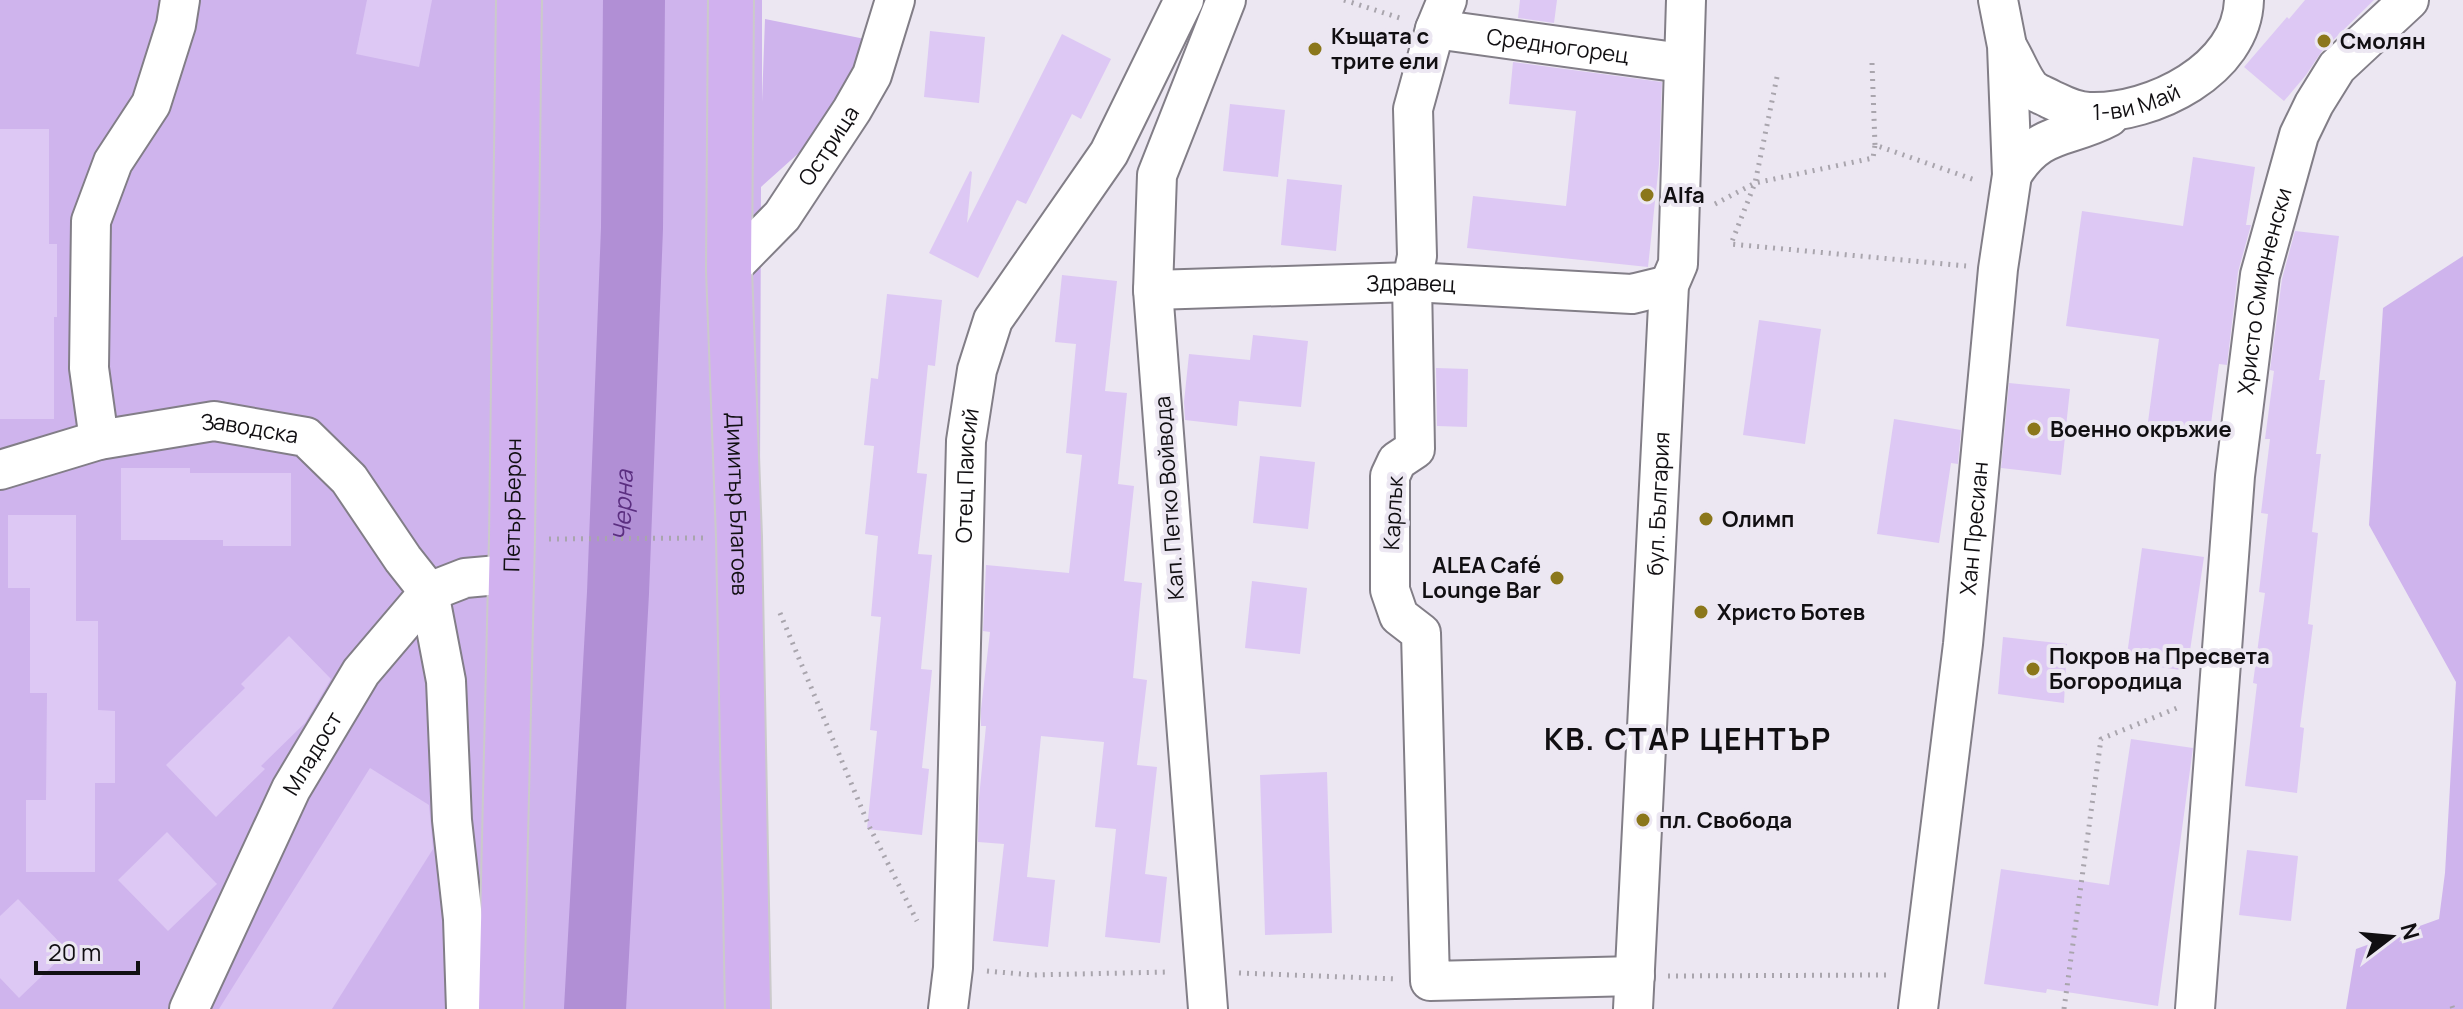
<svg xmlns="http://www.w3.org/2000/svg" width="2463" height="1009" viewBox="0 0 2463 1009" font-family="Manrope,sans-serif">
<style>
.green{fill:#cfb4ed}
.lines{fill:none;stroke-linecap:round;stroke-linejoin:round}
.river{stroke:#b18fd5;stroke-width:62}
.building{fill:#ddc8f4}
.minor-casing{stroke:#827e87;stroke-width:42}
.major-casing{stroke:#cbcacb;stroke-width:48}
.path{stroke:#a9a5ad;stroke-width:5;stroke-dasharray:2 6;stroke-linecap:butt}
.minor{stroke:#fff;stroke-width:38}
.major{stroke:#d1b1ef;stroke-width:44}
.poi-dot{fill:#8b771b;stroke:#ece7f2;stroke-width:3}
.labels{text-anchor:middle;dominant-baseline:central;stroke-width:8;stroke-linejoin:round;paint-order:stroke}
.poi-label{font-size:22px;font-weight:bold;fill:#110f12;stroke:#ece7f2;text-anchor:start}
.street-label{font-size:22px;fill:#110f12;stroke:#ece7f2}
.water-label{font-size:24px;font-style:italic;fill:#5b2e80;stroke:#ece7f2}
.district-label{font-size:30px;font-weight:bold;letter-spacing:2px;fill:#110f12;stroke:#ece7f2}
</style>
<rect width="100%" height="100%" fill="#ece7f2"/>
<g class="green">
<polygon points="0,0 762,0 762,102 765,19 875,41 800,152 761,187 759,781 755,1009 0,1009"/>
<polygon points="2463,256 2463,1009 2346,1009 2356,949 2439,919 2445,873 2456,682 2369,525 2383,308"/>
</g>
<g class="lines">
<path class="river" id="s1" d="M595,1009l23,-416 14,-365 2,-228"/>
</g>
<g class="building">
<polygon points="367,0 432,0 419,67 356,54"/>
<polygon points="1520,0 1557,0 1554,23 1518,18"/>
<polygon points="2305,0 2374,0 2322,51 2306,75 2284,101 2244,67 2287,17 2289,19"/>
<polygon points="930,31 985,37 979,103 924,97"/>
<polygon points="1062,34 1111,59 1081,119 1072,114 1026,204 1017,200 978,278 929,253 970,171 972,172 967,223"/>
<polygon points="1513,62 1662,82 1659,164 1648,267 1467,248 1473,196 1566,206 1576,111 1509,104"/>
<polygon points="1230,104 1285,110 1278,177 1223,171"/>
<polygon points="0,129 49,129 49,244 57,244 57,317 54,317 54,419 0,419"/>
<polygon points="2193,157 2255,167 2246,225 2251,225 2238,272 2227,365 2219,364 2210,431 2148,422 2159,339 2066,326 2082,211 2183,226"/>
<polygon points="1287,179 1342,185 1336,251 1281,245"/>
<polygon points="2295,231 2339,236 2319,380 2325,380 2316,454 2321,454 2312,532 2318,533 2308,624 2313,625 2300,727 2304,728 2297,793 2245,786 2257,684 2253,683 2265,593 2259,592 2268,514 2261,513 2270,439 2265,439 2274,371 2270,370 2282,279"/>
<polygon points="1062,275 1117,281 1105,391 1127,393 1118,484 1134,486 1124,581 1142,583 1133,678 1147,680 1137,765 1157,767 1145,874 1167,877 1160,943 1105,937 1116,829 1095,827 1104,742 1041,736 1027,877 1055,880 1048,947 993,941 1004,844 978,842 979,798 986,726 981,726 981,709 990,632 983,631 986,565 1069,573 1082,455 1066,453 1076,344 1055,342"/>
<polygon points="887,294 942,300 935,366 928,365 917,473 927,474 918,554 932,555 921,669 932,670 922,768 929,769 922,835 867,829 877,731 870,730 881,617 871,616 878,536 865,534 874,446 864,445 871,378 878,379"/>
<polygon points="1759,320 1821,329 1805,444 1743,435"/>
<polygon points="1253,335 1308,341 1301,407 1239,401 1237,426 1185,420 1184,402 1189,354 1250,360"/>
<polygon points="1436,368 1468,369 1467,427 1437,426"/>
<polygon points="2009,383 2070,389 2061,475 2001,468"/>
<polygon points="1894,419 1961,430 1958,464 1951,463 1939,543 1877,534"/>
<polygon points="1260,456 1315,462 1308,529 1253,523"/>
<polygon points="121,468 190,468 190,473 291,473 291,546 223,546 223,540 121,540"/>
<polygon points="8,515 76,515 76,621 98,621 98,710 115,711 115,783 95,783 95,872 26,872 26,800 46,800 47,693 30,693 30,588 8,588"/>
<polygon points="2142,548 2204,557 2187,671 2126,662"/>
<polygon points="1252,581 1307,588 1300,654 1245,648"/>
<polygon points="289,636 331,679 305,723 261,766 265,769 216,817 166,765 245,688 241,684"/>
<polygon points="2003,637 2067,644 2064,703 1998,694"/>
<polygon points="2131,739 2193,748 2158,1006 2047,989 2046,993 1984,984 2001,869 2109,885"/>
<polygon points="370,768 429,805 433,849 332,1009 219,1009"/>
<polygon points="1327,772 1332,933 1265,935 1260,775"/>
<polygon points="167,832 217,884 168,931 118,880"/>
<polygon points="2247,850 2298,856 2291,921 2239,915"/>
<polygon points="18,899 68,951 19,998 0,978 0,916"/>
</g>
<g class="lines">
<g class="minor-casing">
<g id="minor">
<polyline points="1447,0 1435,29 1413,109 1417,256 1412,282 1415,449 1397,461 1390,476 1390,590 1399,616 1421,633 1430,981 1635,976"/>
<path id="s2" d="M1435,29l247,34"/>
<path id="s3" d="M2008,48c7,11 16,35 25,42 5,4 12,6 17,9 13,6 25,13 40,13 62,2 152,-42 154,-112"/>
<path d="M2012,175c28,-46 56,-36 97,-58"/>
<path id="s4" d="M729,270l53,-54 70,-106 20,-35 23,-75"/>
<path id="s5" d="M1153,290l259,-8 220,12 37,-9"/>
<polyline points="99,440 89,368 91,221 113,162 151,104 176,25 180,0"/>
<path id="s6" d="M0,470l99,-30 115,-19 92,16 43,42 54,80 26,33 17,89 6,139 11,99 3,90"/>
<path id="s7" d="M189,1009l102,-220 70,-117 68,-80 36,-14 45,-4"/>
<path id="s8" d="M948,1009l5,-41 13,-527 11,-71 16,-50 116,-167 75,-153"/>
<polyline points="1208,1009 1153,290 1157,175 1226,0"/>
<path id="s9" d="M1633,1009l36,-724 9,-21 8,-264"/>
<path id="s10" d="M1918,1009l45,-365 35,-375 14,-94 -5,-129 -9,-46"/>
<path id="s11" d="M2195,1009l40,-533 25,-201 39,-140 15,-31 23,-37 72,-67"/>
</g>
</g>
<g class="major-casing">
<g id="major">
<path id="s12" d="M731,0l-2,270 10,267 9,472"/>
<path id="s13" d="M501,1009l11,-471 7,-538"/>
</g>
</g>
<g class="path">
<polyline points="1344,0 1403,19"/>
<polyline points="1872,63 1875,145"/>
<polyline points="1777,77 1755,183 1731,244 1966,266"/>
<polyline points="1715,204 1755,183 1873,158 1875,145 1975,180"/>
<polyline points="549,539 703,538"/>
<polyline points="780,613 869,826 917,921"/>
<polyline points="987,971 1032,975 1169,972"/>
<polyline points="1239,973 1397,979"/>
<polyline points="1668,976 1886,975"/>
<polyline points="2452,1006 2453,1009"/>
<polyline points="2064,1009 2101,739 2182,706"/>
</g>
<use href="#minor" class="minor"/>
<use href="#major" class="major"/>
</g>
<g class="poi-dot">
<circle cx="2324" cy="41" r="8"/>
<circle cx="1315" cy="49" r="8"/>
<circle cx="1647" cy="195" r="8"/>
<circle cx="2034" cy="429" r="8"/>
<circle cx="1706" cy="519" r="8"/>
<circle cx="1557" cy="578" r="8"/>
<circle cx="1701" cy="612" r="8"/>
<circle cx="2033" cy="669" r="8"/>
<circle cx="1643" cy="820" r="8"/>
</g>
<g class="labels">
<g class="poi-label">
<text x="1331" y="36">Къщата с<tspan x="1331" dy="25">трите ели</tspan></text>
<text x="2340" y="41">Смолян</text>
<text x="1663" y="195">Alfa</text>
<text x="2050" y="429">Военно окръжие</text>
<text x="1722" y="519">Олимп</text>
<text x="1541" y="565" text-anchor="end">ALEA Café<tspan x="1541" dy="25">Lounge Bar</tspan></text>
<text x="1717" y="612">Христо Ботев</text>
<text x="2049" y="656">Покров на Пресвета<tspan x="2049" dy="25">Богородица</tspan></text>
<text x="1659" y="820">пл. Свобода</text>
</g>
<g class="street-label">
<text stroke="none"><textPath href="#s2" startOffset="124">Средногорец</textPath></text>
<text stroke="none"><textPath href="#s3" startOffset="158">1-ви Май</textPath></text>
<text stroke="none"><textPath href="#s4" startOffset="160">Острица</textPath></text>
<text stroke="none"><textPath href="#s5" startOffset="258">Здравец</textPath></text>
<text stroke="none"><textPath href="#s11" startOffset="722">Христо Смирненски</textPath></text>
<text stroke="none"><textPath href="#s6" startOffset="256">Заводска</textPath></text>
<text stroke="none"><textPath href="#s8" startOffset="534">Отец Паисий</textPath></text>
<text transform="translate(1169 498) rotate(-94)">Кап. Петко Войвода</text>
<text stroke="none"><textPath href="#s12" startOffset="504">Димитър Благоев</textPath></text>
<text stroke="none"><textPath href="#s9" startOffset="506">бул. България</textPath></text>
<text stroke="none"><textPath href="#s13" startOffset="504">Петър Берон</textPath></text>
<text transform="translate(1393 513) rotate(-87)">Карлък</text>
<text stroke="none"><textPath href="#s10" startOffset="484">Хан Пресиан</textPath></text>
<text stroke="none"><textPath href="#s7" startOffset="284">Младост</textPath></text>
</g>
<g class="water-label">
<text stroke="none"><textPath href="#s1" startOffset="504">Черна</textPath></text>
</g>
<g class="district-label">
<text x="1688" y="738">КВ. СТАР ЦЕНТЪР</text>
</g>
</g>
<g transform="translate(2391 937) rotate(74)" stroke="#ece7f2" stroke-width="6" paint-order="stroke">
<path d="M0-6L14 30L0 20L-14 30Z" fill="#110f12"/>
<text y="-12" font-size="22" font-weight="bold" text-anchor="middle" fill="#110f12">N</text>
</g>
<path d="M36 961v12h102v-12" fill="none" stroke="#110f12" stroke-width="4"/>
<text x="48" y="961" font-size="24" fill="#110f12" stroke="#ece7f2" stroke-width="6" paint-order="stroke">20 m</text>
</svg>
